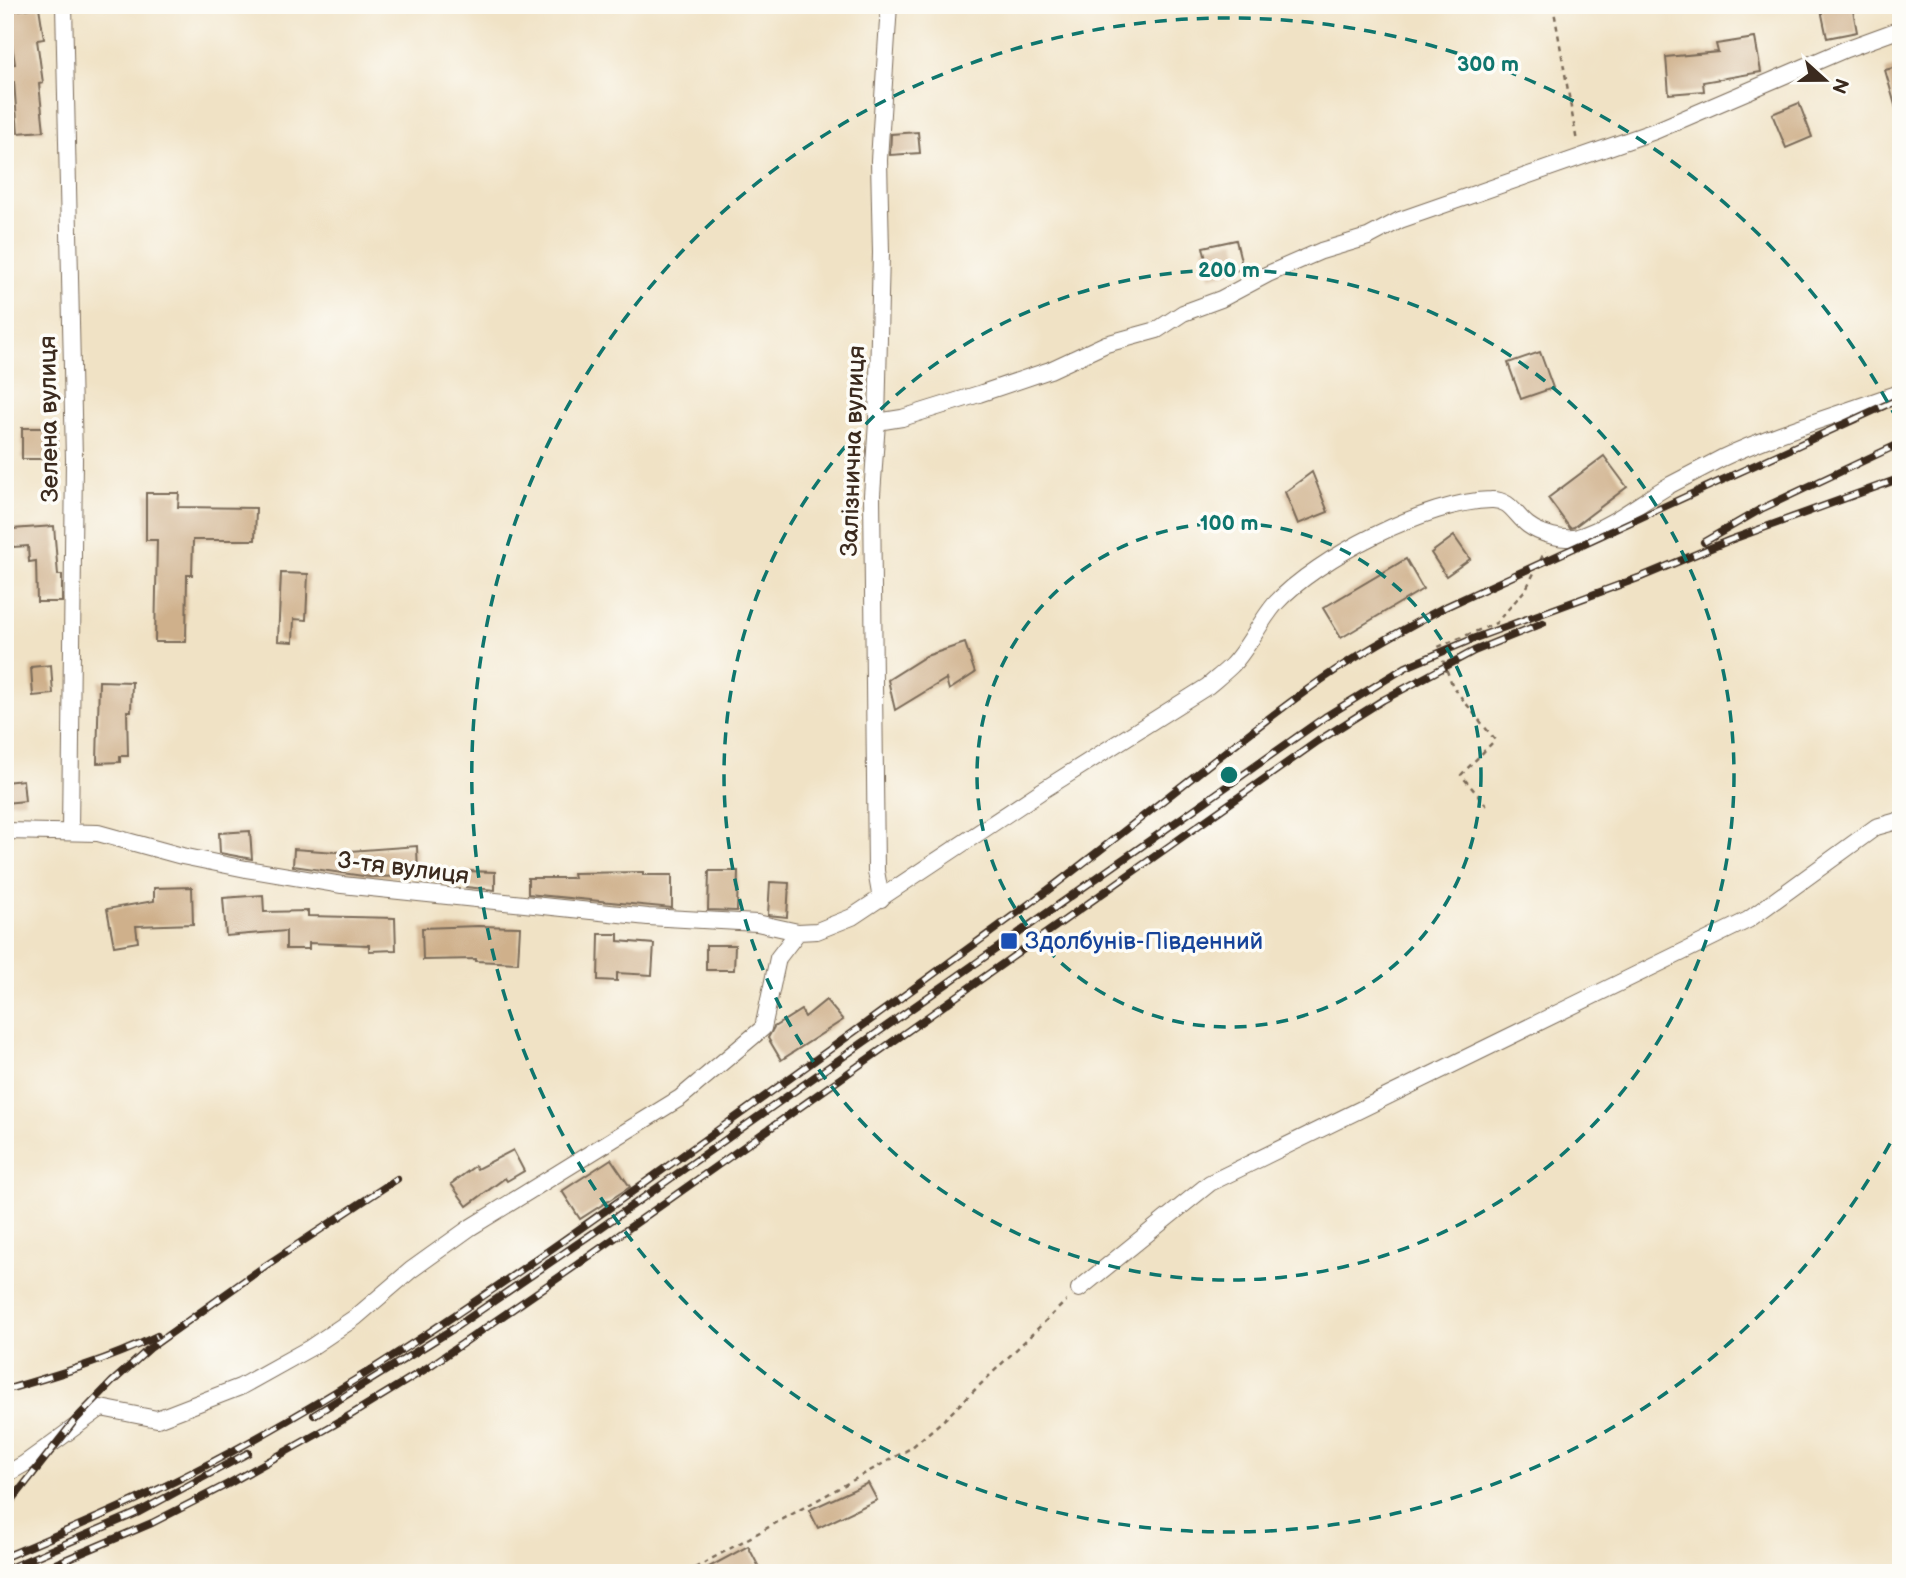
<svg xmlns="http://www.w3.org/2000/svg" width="1906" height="1578" viewBox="0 0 1906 1578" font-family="'Balsamiq Sans',sans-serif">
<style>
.building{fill:#cfb08b}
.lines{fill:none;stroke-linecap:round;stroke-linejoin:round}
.minor-casing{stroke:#7a6a58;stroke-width:18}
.path{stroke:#7a6a58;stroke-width:2.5;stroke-dasharray:5 5;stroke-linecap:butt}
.minor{stroke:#fff;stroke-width:16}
.rail-casing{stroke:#3b2a1e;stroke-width:8}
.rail{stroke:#fdfcf7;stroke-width:5;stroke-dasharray:16;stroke-linecap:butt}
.ring{fill:none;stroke:#0f766e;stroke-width:3.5;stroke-dasharray:12 9}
.transit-dot{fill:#1a4fb4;stroke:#fdfcf7;stroke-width:2.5}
.labels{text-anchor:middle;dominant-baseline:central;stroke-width:7;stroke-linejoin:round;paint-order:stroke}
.street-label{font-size:24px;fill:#3b2a1e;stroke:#fdfcf7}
.transit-label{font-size:24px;fill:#164399;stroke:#fdfcf7;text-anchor:start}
.centre{fill:#0f766e;stroke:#fdfcf7;stroke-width:3.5}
.ring-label{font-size:21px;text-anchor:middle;font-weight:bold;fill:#0f766e;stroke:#fdfcf7;stroke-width:7;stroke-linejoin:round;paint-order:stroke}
</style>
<rect width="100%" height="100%" fill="#fdfcf7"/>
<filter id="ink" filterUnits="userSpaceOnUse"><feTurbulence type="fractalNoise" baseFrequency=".0143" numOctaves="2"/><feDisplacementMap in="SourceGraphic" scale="14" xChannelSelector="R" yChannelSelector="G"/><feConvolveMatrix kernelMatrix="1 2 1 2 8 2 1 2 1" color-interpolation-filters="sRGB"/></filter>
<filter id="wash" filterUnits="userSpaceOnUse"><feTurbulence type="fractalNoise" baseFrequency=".00686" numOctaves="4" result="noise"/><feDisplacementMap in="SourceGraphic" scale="28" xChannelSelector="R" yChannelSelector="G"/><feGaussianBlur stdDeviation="1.57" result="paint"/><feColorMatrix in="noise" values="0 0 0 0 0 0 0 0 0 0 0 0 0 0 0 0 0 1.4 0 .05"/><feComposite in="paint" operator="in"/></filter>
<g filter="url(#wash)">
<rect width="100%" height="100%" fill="#f0e2c5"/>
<g id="blocks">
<g class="building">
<polygon points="1820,5 1852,5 1857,32 1827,38"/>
<polygon points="39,7 44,39 37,40 43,83 39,84 44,131 18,133 14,82 5,83 5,65 15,64 7,12"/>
<polygon points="1755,38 1761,72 1703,82 1704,91 1669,94 1666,57 1718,52 1716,44"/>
<polygon points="1901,66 1901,111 1897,112 1885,70"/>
<polygon points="1799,103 1812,137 1786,148 1772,114"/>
<polygon points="918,132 920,153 890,155 891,134"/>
<polygon points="1236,240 1243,269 1210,277 1203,247"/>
<polygon points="1540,352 1553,388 1521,399 1508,363"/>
<rect x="22" y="428" width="36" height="31"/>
<polygon points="1604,456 1627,487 1574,527 1570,528 1548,498"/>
<polygon points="1312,472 1328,512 1298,524 1285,492"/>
<polygon points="146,493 179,493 178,507 256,508 255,540 193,540 192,575 187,575 186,642 155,642 157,540 146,540"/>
<polygon points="54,526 58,575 62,575 62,602 37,602 36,561 29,562 28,546 13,547 12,529"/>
<polygon points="1454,536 1470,559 1446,576 1431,553"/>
<polygon points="1406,559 1423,589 1341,638 1323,608"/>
<polygon points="281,573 308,574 306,620 294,619 293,642 278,641"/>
<polygon points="965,643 975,673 949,690 946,679 895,710 888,680 926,656"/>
<polygon points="51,665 53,694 33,696 31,667"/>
<polygon points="99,681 132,682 131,711 127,711 128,756 120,756 120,762 97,763"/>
<polygon points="23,780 25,801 5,803 5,782"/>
<polygon points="250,831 252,859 220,853 219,833"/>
<polygon points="417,846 418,876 370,877 293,866 294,849 336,852"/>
<polygon points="466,871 495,872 495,890 466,887"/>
<polygon points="709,871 738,871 737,911 708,910"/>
<polygon points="643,872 643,875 672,875 672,908 528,894 528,878 574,878 573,873"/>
<polygon points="770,882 789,883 787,917 768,915"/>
<polygon points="192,887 193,924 136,926 138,942 114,946 107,909 154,901 154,888"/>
<polygon points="263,895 264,912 308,911 308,916 395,918 396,950 369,951 369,945 309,943 309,949 286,949 286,931 226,936 223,898"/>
<polygon points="478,926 520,927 518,963 476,961 476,959 423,960 422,928"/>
<polygon points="599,934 618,934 618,941 654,944 652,975 617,973 617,981 598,980"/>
<polygon points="706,945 735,945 734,970 706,970"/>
<polygon points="826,1000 843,1020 781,1060 768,1038 774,1027 801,1010 805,1017"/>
<polygon points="513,1150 524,1171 507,1181 505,1178 467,1206 451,1184 475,1166 477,1169"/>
<polygon points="611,1159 630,1187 580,1219 562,1191"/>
<polygon points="868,1483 877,1500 818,1528 809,1510"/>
<polygon points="748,1546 762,1573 698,1573"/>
</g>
</g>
</g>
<g filter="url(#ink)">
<use href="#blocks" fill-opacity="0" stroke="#7a6a58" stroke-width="2"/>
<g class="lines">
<g class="minor-casing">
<g id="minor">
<polyline points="64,5 74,459 70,832"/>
<polyline points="877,422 902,418 979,394 1050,370 1106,344 1157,330 1183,313 1221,299 1268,274 1321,251 1368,237 1400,220 1655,131 1846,49 1901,29"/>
<polyline points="5,831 98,833 182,856 246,869 342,885 648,917 757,923 798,932"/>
<polyline points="881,899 876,871 872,495 877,422 881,253 879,160 889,5"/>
<polyline points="1079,1289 1210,1183 1748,920 1876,827 1901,820"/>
<path d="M5,1475l19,-11 77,-56 56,11 83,-32 70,-39 46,-31 55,-47 60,-43 209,-129 83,-70 15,-70 20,-26 19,-1 35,-14 188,-125 168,-106c8,-7 17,-14 24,-21 17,-18 27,-42 43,-61 42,-46 153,-103 216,-104 19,-1 24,15 37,25 12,9 36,16 50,12 35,-11 61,-34 92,-52 17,-9 35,-18 52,-27 58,-27 119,-44 179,-66"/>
</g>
</g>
<g class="path">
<polyline points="1553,5 1577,142"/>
<polyline points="1487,806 1461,775 1495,740 1453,687 1438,647 1496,623 1526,589 1545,551"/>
<polyline points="686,1573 911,1448 947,1417 1066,1301"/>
</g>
<use href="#minor" class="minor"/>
<g class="rail-casing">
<g id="rail">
<polyline points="1704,542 1761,509 1901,443"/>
<path d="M5,1390c52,-15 103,-30 152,-54"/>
<polyline points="314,1415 453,1329 596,1231 1325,717 1406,667 1475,638 1641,577 1730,540 1901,478"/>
<polyline points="5,1509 76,1419 112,1382 150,1348 265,1266 397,1179"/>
<path d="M5,1557c64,-27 128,-54 190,-86 156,-80 302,-183 445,-285 134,-96 267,-192 400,-290 90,-67 176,-140 267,-206 42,-31 88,-56 134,-81l460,-211"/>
<polyline points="5,1570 139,1512 248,1453"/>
<polyline points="34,1573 152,1523 228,1484 344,1419 427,1368 571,1269 1318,741 1383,700 1474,651 1543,623"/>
</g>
</g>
<use href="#rail" class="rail"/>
</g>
</g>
<g class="ring">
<circle cx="1229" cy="775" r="252"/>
<circle cx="1229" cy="775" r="505"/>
<path d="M1900 1125A757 757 0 1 1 1900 425"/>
</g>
<rect class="transit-dot" x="1000" y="932" width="18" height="18" rx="3.5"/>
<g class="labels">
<g class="street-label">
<text transform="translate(49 419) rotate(-91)">Зелена вулиця</text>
<text transform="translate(853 451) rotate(-88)">Залізнична вулиця</text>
<text transform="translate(403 868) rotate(7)">3-тя вулиця</text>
</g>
<g class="transit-label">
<text x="1025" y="941">Здолбунів-Південний</text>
</g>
</g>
<circle cx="1229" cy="775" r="10" class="centre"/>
<g class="ring-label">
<text x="1488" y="71">300 m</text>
<text x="1229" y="277">200 m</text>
<text x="1229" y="530">100 m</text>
</g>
<rect width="1906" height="1578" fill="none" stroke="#fdfcf7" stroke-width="28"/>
<g transform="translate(1825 80) rotate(111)" stroke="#fdfcf7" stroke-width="5" paint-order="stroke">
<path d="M0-5L12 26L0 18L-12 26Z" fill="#3b2a1e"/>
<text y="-10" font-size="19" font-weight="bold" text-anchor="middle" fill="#3b2a1e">N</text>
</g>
</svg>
